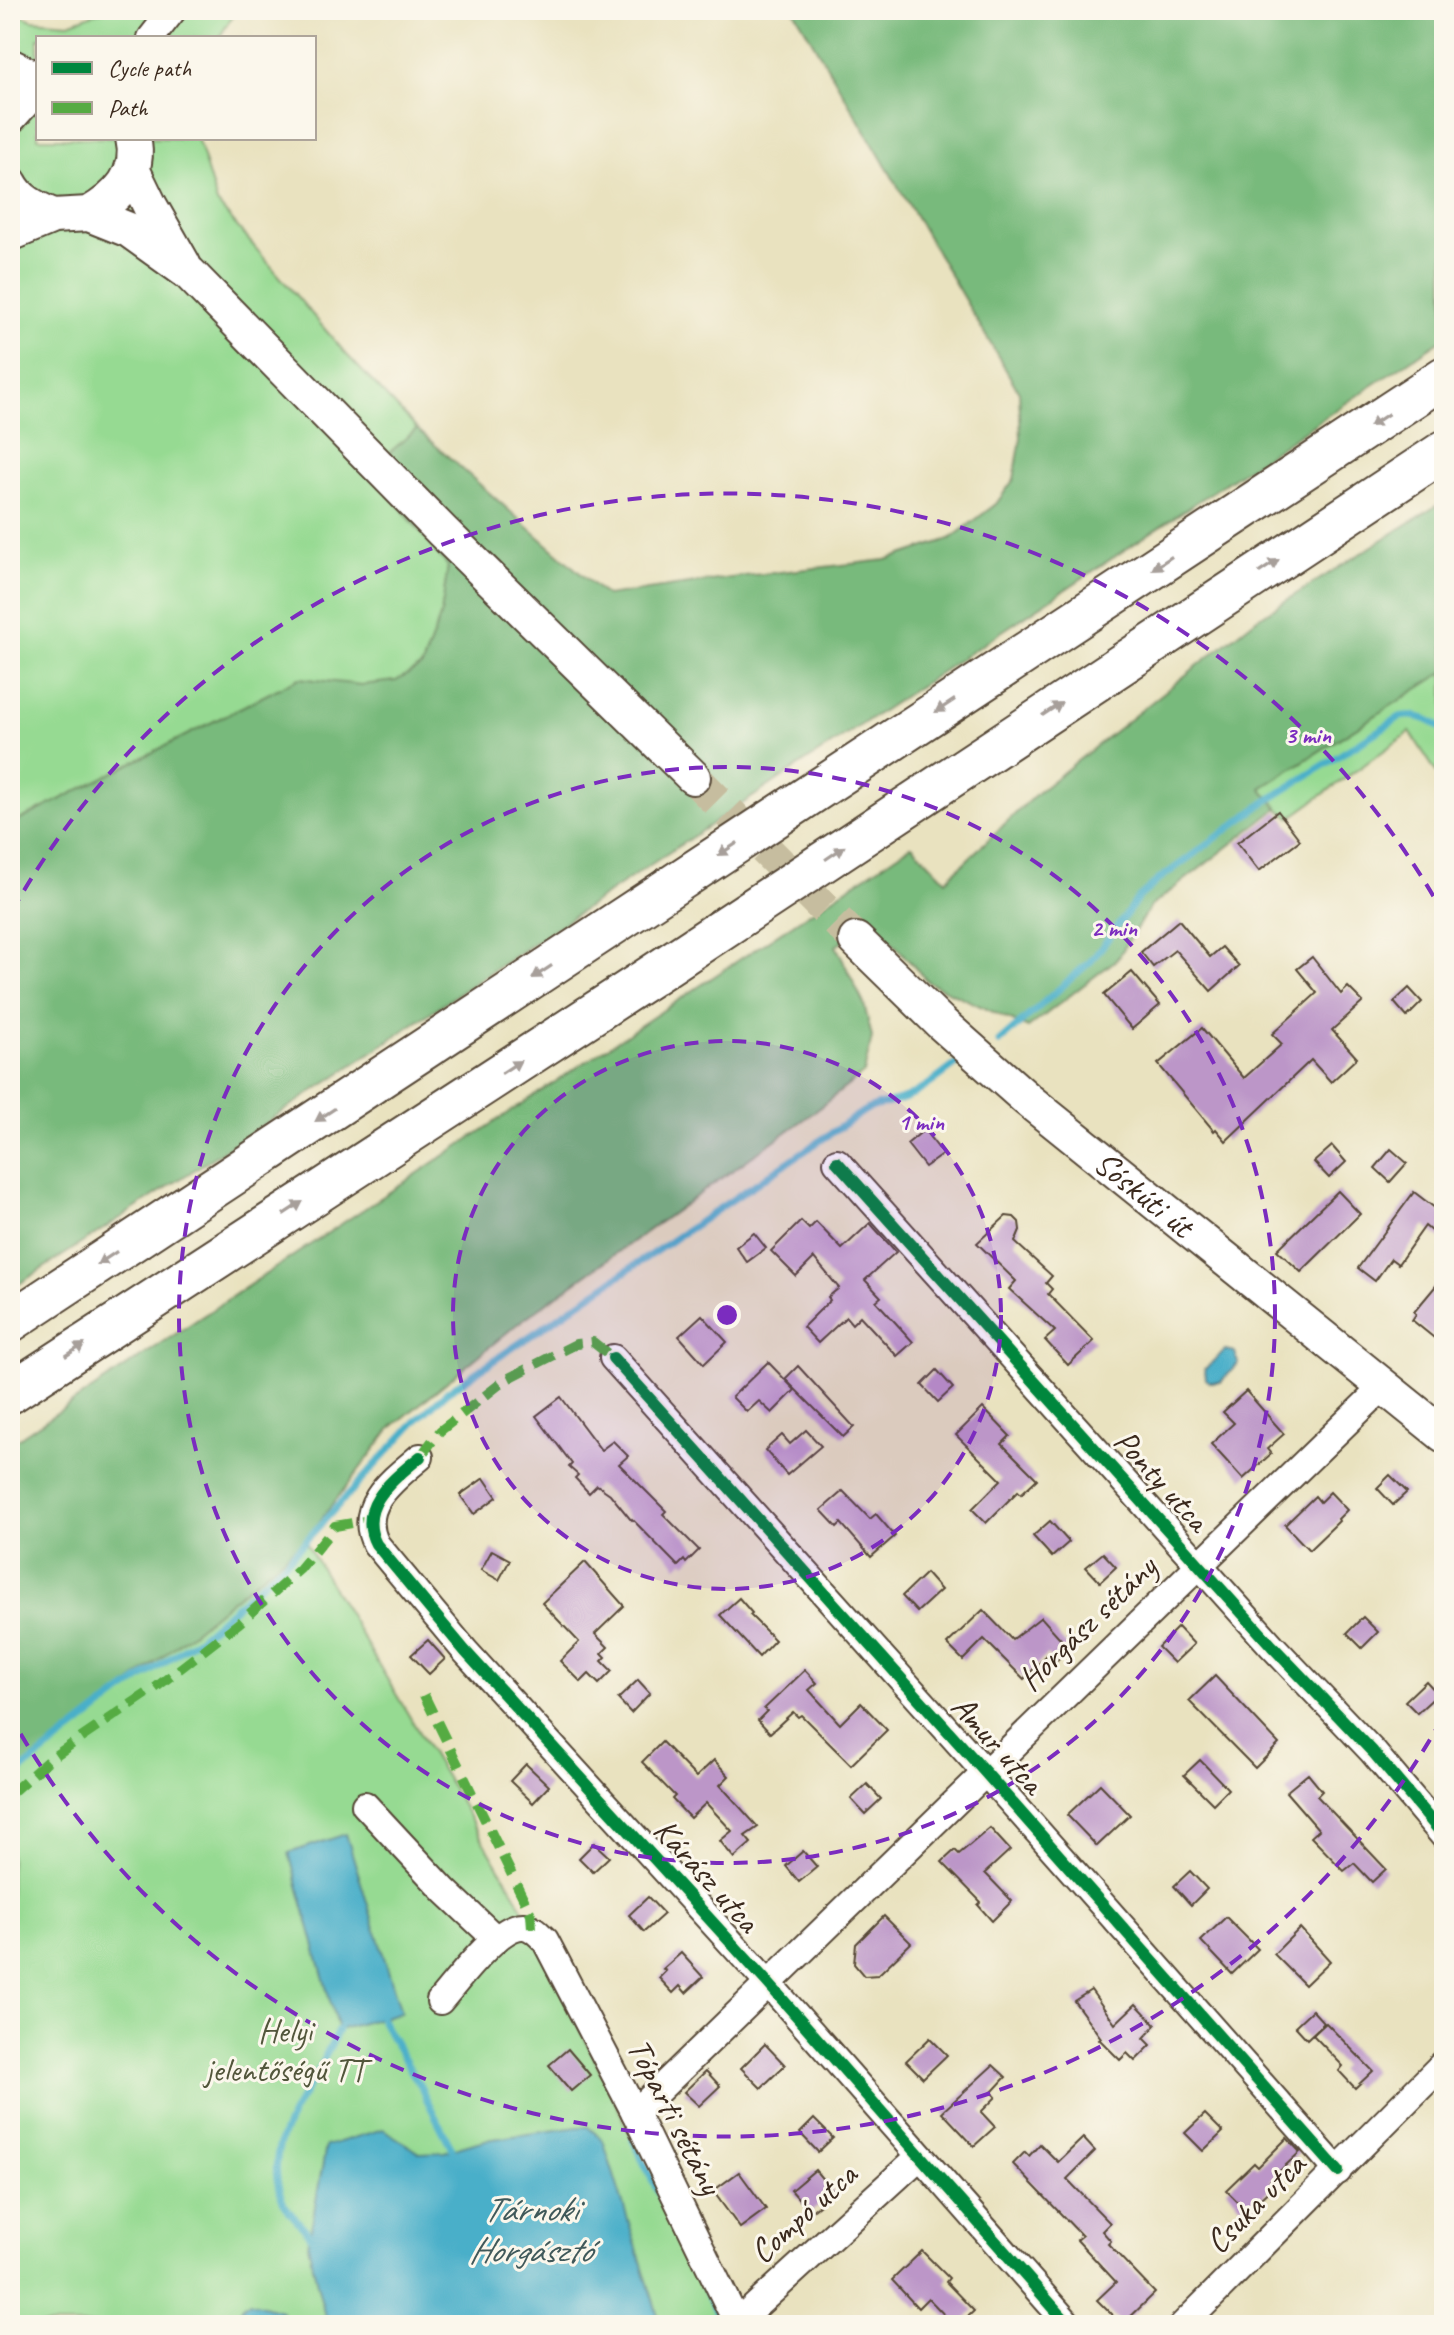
<svg xmlns="http://www.w3.org/2000/svg" width="1454" height="2335" viewBox="0 0 1454 2335" font-family="Caveat,sans-serif">
<style>
.green{fill:#96da92;stroke:#688258;stroke-width:2}
.forest{fill:#78ba7c;stroke:#5a724d;stroke-width:2}
.water{fill:#4aafc9;stroke:#426c74;stroke-width:2}
.lines{fill:none;stroke-linecap:round;stroke-linejoin:round}
.stream{stroke:#4aafc9;stroke-width:7}
.building{fill:#bc96c8}
.major-tunnel{stroke:#c6bd9f;stroke-width:34;stroke-dasharray:34 17;stroke-linecap:butt}
.minor-casing{stroke:#554636;stroke-width:30}
.major-casing{stroke:#554636;stroke-width:38}
.highway-casing{stroke:#554636;stroke-width:44}
.minor{stroke:#fff;stroke-width:26}
.major{stroke:#fff;stroke-width:34}
.highway{stroke:#fff;stroke-width:40}
.quiet{stroke:#55ab43;stroke-width:10;stroke-dasharray:20 10;stroke-linecap:butt}
.cycleway-casing{stroke:#fbf7ec;stroke-width:17}
.cycleway{stroke:#00873e;stroke-width:12}
.oneway{fill:#a79f9a}
.ring{fill:none;stroke:#7b2cbf;stroke-width:4;stroke-dasharray:14 10}
.labels{text-anchor:middle;dominant-baseline:central;stroke-width:6;stroke-linejoin:round;paint-order:stroke}
.street-label{font-size:34px;fill:#3b2a1e;stroke:#fbf7ec}
.park-label{font-size:34px;fill:#52563b;stroke:#fbf7ec}
.water-label{font-size:36px;font-style:italic;fill:#40595a;stroke:#fbf7ec}
.centre{fill:#7b2cbf;stroke:#fbf7ec;stroke-width:4}
.ring-label{font-size:24px;text-anchor:middle;font-weight:bold;fill:#7b2cbf;stroke:#fbf7ec;stroke-width:6;stroke-linejoin:round;paint-order:stroke}
</style>
<rect width="100%" height="100%" fill="#fbf7ec"/>
<filter id="ink" filterUnits="userSpaceOnUse"><feTurbulence type="fractalNoise" baseFrequency=".0125" numOctaves="2"/><feDisplacementMap in="SourceGraphic" scale="16" xChannelSelector="R" yChannelSelector="G"/><feConvolveMatrix kernelMatrix="1 2 1 2 8 2 1 2 1" color-interpolation-filters="sRGB"/></filter>
<filter id="wash" filterUnits="userSpaceOnUse"><feTurbulence type="fractalNoise" baseFrequency=".006" numOctaves="4" result="noise"/><feDisplacementMap in="SourceGraphic" scale="32" xChannelSelector="R" yChannelSelector="G"/><feGaussianBlur stdDeviation="1.8" result="paint"/><feColorMatrix in="noise" values="0 0 0 0 0 0 0 0 0 0 0 0 0 0 0 0 0 1.4 0 .05"/><feComposite in="paint" operator="in"/></filter>
<g filter="url(#wash)">
<rect width="100%" height="100%" fill="#e9e2bf"/>
<g class="green">
<polygon points="10,10 32,20 69,23 105,10 236,10 219,38 38,38 38,138 197,138 217,203 346,354 417,429 370,470 448,566 441,614 422,666 396,681 361,686 299,678 10,825"/>
<polygon points="1444,672 1444,784 1410,732 1290,818 1278,808 1261,788"/>
<polygon points="287,1511 517,1897 722,2325 10,2325 10,1676"/>
</g>
<g class="forest">
<polygon points="794,10 1444,10 1444,338 644,869 269,1121 10,1290 10,825 299,678 361,685 396,681 422,666 441,614 448,566 370,469 417,429 606,596 745,576 886,560 950,539 996,504 1014,479 1021,439 1019,392"/>
<polygon points="1444,501 1444,672 1261,788 1278,808 1150,907 1117,959 1028,1028 928,982 874,922 836,946 864,1004 872,1037 864,1073 806,1118 521,1321 392,1427 305,1540 10,1782 10,1444 912,845 946,880 1037,793 1255,620"/>
</g>
<g class="water">
<polygon points="1225,1350 1235,1352 1238,1363 1221,1382 1210,1382 1206,1379 1205,1369"/>
<polygon points="346,1834 401,2012 338,2030 289,1853"/>
<polygon points="578,2127 588,2127 603,2140 661,2325 327,2325 308,2245 326,2146 383,2129 420,2153 444,2152 485,2140"/>
<path d="M249,2302l32,9 5,14h-45c-1,-11 -3,-18 8,-23z"/>
</g>
<g class="lines">
<g class="stream">
<path d="M999,1042l93,-82 47,-63 22,-19 103,-75 136,-86c16,-4 31,3 44,13"/>
<path d="M10,1779l108,-84 81,-57 86,-75 131,-142 31,-29 417,-281c14,-8 30,-7 44,-14 18,-8 34,-23 50,-34"/>
<polyline points="380,2018 420,2086 452,2149"/>
<polyline points="633,2140 722,2325"/>
<path d="M314,2241c-10,-18 -26,-24 -33,-45 -15,-45 9,-79 31,-116 10,-16 18,-33 26,-50"/>
</g>
</g>
<g id="blocks">
<g class="building">
<polygon points="1278,811 1300,840 1259,871 1237,843"/>
<polygon points="1179,920 1210,957 1222,947 1239,966 1211,991 1175,950 1153,967 1141,952"/>
<polygon points="1312,957 1341,994 1348,987 1363,1002 1332,1030 1357,1058 1331,1082 1311,1060 1226,1141 1216,1129 1214,1131 1158,1064 1202,1028 1244,1078 1282,1044 1272,1034 1317,993 1297,969"/>
<polygon points="1132,972 1160,1005 1132,1029 1104,995"/>
<polygon points="1409,988 1422,1002 1407,1017 1394,1002"/>
<polygon points="924,1130 943,1154 925,1167 907,1144"/>
<polygon points="1332,1146 1346,1162 1329,1178 1314,1162"/>
<polygon points="1391,1149 1407,1163 1390,1182 1375,1168"/>
<polygon points="1338,1191 1360,1214 1301,1272 1277,1250"/>
<polygon points="1414,1192 1444,1215 1444,1242 1425,1226 1398,1264 1391,1259 1375,1281 1358,1268"/>
<polygon points="1006,1216 1014,1217 1019,1222 1020,1230 1015,1242 1052,1276 1046,1283 1052,1289 1048,1294 1094,1341 1068,1365 1045,1340 1055,1331 1009,1289 1016,1281 977,1243"/>
<polygon points="801,1221 809,1229 816,1222 842,1249 870,1223 896,1252 865,1280 881,1297 876,1301 913,1342 897,1356 860,1316 852,1324 846,1317 818,1343 803,1327 830,1300 828,1297 839,1288 814,1258 796,1276 771,1251"/>
<polygon points="754,1233 766,1248 747,1262 736,1247"/>
<polygon points="1444,1276 1444,1346 1412,1320 1416,1314 1414,1312"/>
<polygon points="702,1315 727,1342 704,1364 679,1336"/>
<polygon points="768,1362 795,1390 772,1413 759,1401 747,1412 732,1397"/>
<polygon points="798,1366 854,1427 843,1437 785,1379"/>
<polygon points="937,1370 953,1388 938,1402 922,1385"/>
<polygon points="1246,1391 1284,1434 1267,1449 1271,1454 1243,1479 1211,1444 1234,1423 1223,1412"/>
<polygon points="561,1397 601,1450 613,1441 628,1456 619,1464 666,1511 663,1514 699,1550 686,1563 684,1560 678,1566 632,1519 631,1520 610,1494 597,1485 589,1493 575,1478 578,1475 569,1467 572,1464 536,1416"/>
<polygon points="983,1408 1010,1436 1002,1444 1037,1479 1021,1494 1018,1491 986,1523 972,1509 1001,1480 956,1435"/>
<polygon points="806,1430 821,1446 787,1475 765,1450 782,1435 790,1444"/>
<polygon points="1390,1475 1407,1492 1393,1505 1377,1488"/>
<polygon points="484,1478 497,1497 474,1514 460,1495"/>
<polygon points="843,1491 870,1519 876,1514 895,1536 871,1557 841,1523 837,1527 821,1510"/>
<polygon points="1330,1492 1347,1510 1338,1519 1339,1521 1309,1550 1285,1525 1315,1496 1320,1502"/>
<polygon points="1050,1521 1069,1542 1052,1557 1033,1536"/>
<polygon points="492,1550 510,1560 499,1580 481,1570"/>
<polygon points="1103,1553 1116,1567 1100,1582 1086,1567"/>
<polygon points="585,1562 624,1606 595,1634 608,1647 602,1653 606,1657 602,1661 612,1671 599,1684 589,1674 581,1682 560,1661 579,1642 542,1603"/>
<polygon points="926,1573 941,1590 917,1612 902,1596"/>
<polygon points="739,1598 752,1613 750,1615 775,1640 759,1657 720,1615"/>
<polygon points="983,1610 1012,1640 1041,1617 1069,1648 1054,1663 1047,1655 1024,1679 984,1639 963,1660 947,1644"/>
<polygon points="1363,1617 1378,1632 1362,1648 1347,1633"/>
<polygon points="1178,1627 1194,1644 1174,1663 1158,1647"/>
<polygon points="428,1640 445,1659 429,1674 411,1655"/>
<polygon points="805,1670 817,1683 809,1690 840,1724 861,1703 887,1730 851,1765 801,1715 798,1717 793,1712 770,1733 758,1720 767,1711 764,1709"/>
<polygon points="1215,1676 1279,1744 1255,1768 1189,1701"/>
<polygon points="638,1680 650,1693 631,1713 618,1699"/>
<polygon points="1426,1681 1438,1694 1417,1713 1405,1701"/>
<polygon points="662,1742 696,1777 714,1760 729,1776 720,1785 758,1827 745,1836 751,1843 734,1858 720,1841 732,1831 706,1803 690,1818 672,1799 675,1796 642,1762"/>
<polygon points="1200,1760 1228,1789 1213,1804 1184,1775"/>
<polygon points="526,1764 549,1786 533,1803 510,1781"/>
<polygon points="1308,1774 1322,1791 1317,1796 1386,1869 1372,1882 1354,1863 1344,1871 1311,1837 1319,1830 1286,1792"/>
<polygon points="867,1784 881,1799 865,1814 851,1799"/>
<polygon points="1100,1784 1130,1815 1097,1846 1067,1815"/>
<polygon points="990,1828 1010,1850 985,1873 1012,1901 992,1921 978,1905 981,1902 942,1862 955,1850 959,1854"/>
<polygon points="594,1843 609,1857 593,1872 579,1858"/>
<polygon points="803,1851 817,1867 799,1882 786,1866"/>
<polygon points="1190,1871 1207,1889 1191,1905 1174,1886"/>
<polygon points="648,1897 664,1914 644,1932 629,1915"/>
<polygon points="884,1916 911,1943 878,1975 864,1976 854,1964 856,1944"/>
<polygon points="1226,1917 1258,1949 1232,1974 1201,1941"/>
<polygon points="1300,1928 1330,1961 1305,1985 1274,1954"/>
<polygon points="681,1953 703,1977 686,1993 680,1986 673,1993 659,1978 666,1971 663,1969"/>
<polygon points="1091,1990 1115,2024 1136,2004 1156,2025 1144,2038 1151,2045 1135,2061 1127,2053 1120,2060 1099,2039 1101,2038 1074,2001"/>
<polygon points="1312,2010 1324,2023 1307,2039 1295,2026"/>
<polygon points="1326,2023 1373,2071 1355,2088 1339,2071 1343,2066 1313,2035"/>
<polygon points="930,2038 947,2055 923,2078 906,2061"/>
<polygon points="765,2044 785,2065 761,2088 741,2068"/>
<polygon points="568,2049 590,2075 571,2091 549,2065"/>
<polygon points="993,2065 1006,2077 992,2092 996,2097 981,2112 995,2127 974,2146 942,2112"/>
<polygon points="706,2071 720,2086 699,2106 684,2092"/>
<polygon points="1205,2114 1223,2132 1203,2151 1185,2133"/>
<polygon points="814,2119 833,2138 818,2152 800,2133"/>
<polygon points="1083,2138 1095,2151 1067,2179 1110,2223 1102,2231 1111,2241 1108,2244 1155,2293 1122,2325 1097,2300 1116,2282 1077,2240 1082,2236 1013,2164 1025,2152 1029,2156 1040,2144 1058,2162"/>
<polygon points="1287,2138 1300,2152 1270,2180 1275,2185 1247,2211 1226,2190 1254,2163 1258,2167"/>
<polygon points="815,2170 834,2193 810,2212 791,2190"/>
<polygon points="739,2172 766,2209 740,2228 713,2191"/>
<polygon points="922,2251 949,2278 946,2282 974,2311 959,2325 954,2325 928,2298 918,2308 892,2280"/>
</g>
</g>
</g>
<g filter="url(#ink)">
<use href="#blocks" fill-opacity="0" stroke="#554636" stroke-width="2"/>
<g class="lines">
<polyline class="major-tunnel" points="693,777 856,940"/>
<g class="minor-casing">
<g id="minor">
<polyline points="151,38 173,10"/>
<polyline points="837,1162 1272,1646 1373,1752 1444,1836"/>
<polyline points="613,1358 985,1772 1338,2171"/>
<path d="M420,1457c-26,22 -64,49 -44,87l89,107 302,331 302,343"/>
<polyline points="365,1805 445,1891 496,1939"/>
<path d="M440,2001c17,-19 58,-77 84,-75 10,1 15,9 21,14l90,173 103,212"/>
<polyline points="635,2113 1384,1386"/>
<polyline points="737,2323 919,2157"/>
<polyline points="1183,2325 1444,2063"/>
</g>
</g>
<g class="major-casing">
<g id="major">
<polyline points="10,66 38,80"/>
<polyline points="10,116 28,96 38,91"/>
<polyline points="132,169 150,206 183,264"/>
<path d="M10,183c9,18 25,25 43,33"/>
<path d="M89,214c28,-16 53,-40 44,-76"/>
<polyline points="10,234 53,216 89,214 129,230 189,273 442,531 693,777"/>
<path id="s1" d="M856,940l85,83 87,77 416,335"/>
</g>
</g>
<g class="highway-casing">
<g id="highway">
<polyline points="10,1322 1444,377"/>
<polyline points="10,1393 654,974 1444,451"/>
</g>
</g>
<use href="#minor" class="minor"/>
<use href="#major" class="major"/>
<use href="#highway" class="highway"/>
<g class="quiet">
<polyline points="420,1457 440,1431 505,1380 576,1344 593,1342 613,1358"/>
<polyline points="424,1695 531,1914 532,1928"/>
<polyline points="10,1794 50,1759 155,1688 239,1623 300,1569 335,1526 369,1520"/>
</g>
<g class="cycleway-casing">
<g id="cycleway">
<polyline points="837,1162 1272,1646 1373,1752 1444,1836"/>
<polyline points="613,1358 985,1772 1338,2171"/>
<path d="M420,1457c-26,22 -64,49 -44,87l89,107 302,331 302,343"/>
</g>
</g>
<use href="#cycleway" class="cycleway"/>
</g>
<defs><path id="oneway-solid" d="M-6-.8H1V-3.2L6.5 0L1 3.2V.8H-6Z" transform="scale(2)"/></defs>
<g class="oneway">
<use href="#oneway-solid" transform="translate(1379 420) rotate(147)"/>
<use href="#oneway-solid" transform="translate(1162 563) rotate(147)"/>
<use href="#oneway-solid" transform="translate(1269 566) rotate(-33)"/>
<use href="#oneway-solid" transform="translate(945 706) rotate(147)"/>
<use href="#oneway-solid" transform="translate(1052 709) rotate(-33)"/>
<use href="#oneway-solid" transform="translate(728 849) rotate(147)"/>
<use href="#oneway-solid" transform="translate(835 853) rotate(-34)"/>
<use href="#oneway-solid" transform="translate(542 972) rotate(147)"/>
<use href="#oneway-solid" transform="translate(511 1067) rotate(-33)"/>
<use href="#oneway-solid" transform="translate(325 1115) rotate(147)"/>
<use href="#oneway-solid" transform="translate(293 1208) rotate(-33)"/>
<use href="#oneway-solid" transform="translate(107 1258) rotate(147)"/>
<use href="#oneway-solid" transform="translate(75 1350) rotate(-33)"/>
</g>
</g>
<circle cx="727" cy="1315" r="274" fill="#7b2cbf" fill-opacity=".12"/>
<g class="ring">
<circle cx="727" cy="1315" r="274"/>
<circle cx="727" cy="1315" r="548"/>
<path d="M1442 1719A821 821 0 0 1 12 1719M12 911A821 821 0 0 1 1442 911"/>
</g>
<g class="labels">
<g class="street-label">
<text stroke="none"><textPath href="#s1" startOffset="384">Sóskúti út</textPath></text>
<text transform="translate(1162 1480) rotate(48)">Ponty utca</text>
<text transform="translate(1087 1623) rotate(-44)">Horgász sétány</text>
<text transform="translate(998 1744) rotate(48)">Amur utca</text>
<text transform="translate(707 1875) rotate(48)">Kárász utca</text>
<text transform="translate(675 2116) rotate(63)">Tóparti sétány</text>
<text transform="translate(1255 2203) rotate(-45)">Csuka utca</text>
<text transform="translate(803 2213) rotate(-42)">Compó utca</text>
</g>
<g class="park-label">
<text x="285" y="2030">Helyi<tspan x="285" dy="39">jelentőségű TT</tspan></text>
</g>
<g class="water-label">
<text x="530" y="2209">Tárnoki<tspan x="530" dy="41">Horgásztó</tspan></text>
</g>
</g>
<circle cx="727" cy="1315" r="12" class="centre"/>
<g class="ring-label">
<text x="1308" y="743">3 min</text>
<text x="1114" y="936">2 min</text>
<text x="921" y="1130">1 min</text>
</g>
<rect width="1454" height="2335" fill="none" stroke="#fbf7ec" stroke-width="40"/>
<rect x="36" y="36" width="280" height="104" fill="#fbf7ec" stroke="#aea59a" stroke-width="2"/>
<rect x="52" y="62" width="40" height="12" fill="#00873e" stroke="#aea59a" stroke-width="2"/>
<text x="108" y="76" font-size="24" fill="#3b2a1e">Cycle path</text>
<rect x="52" y="102" width="40" height="12" fill="#55ab43" stroke="#aea59a" stroke-width="2"/>
<text x="108" y="116" font-size="24" fill="#3b2a1e">Path</text>
</svg>
